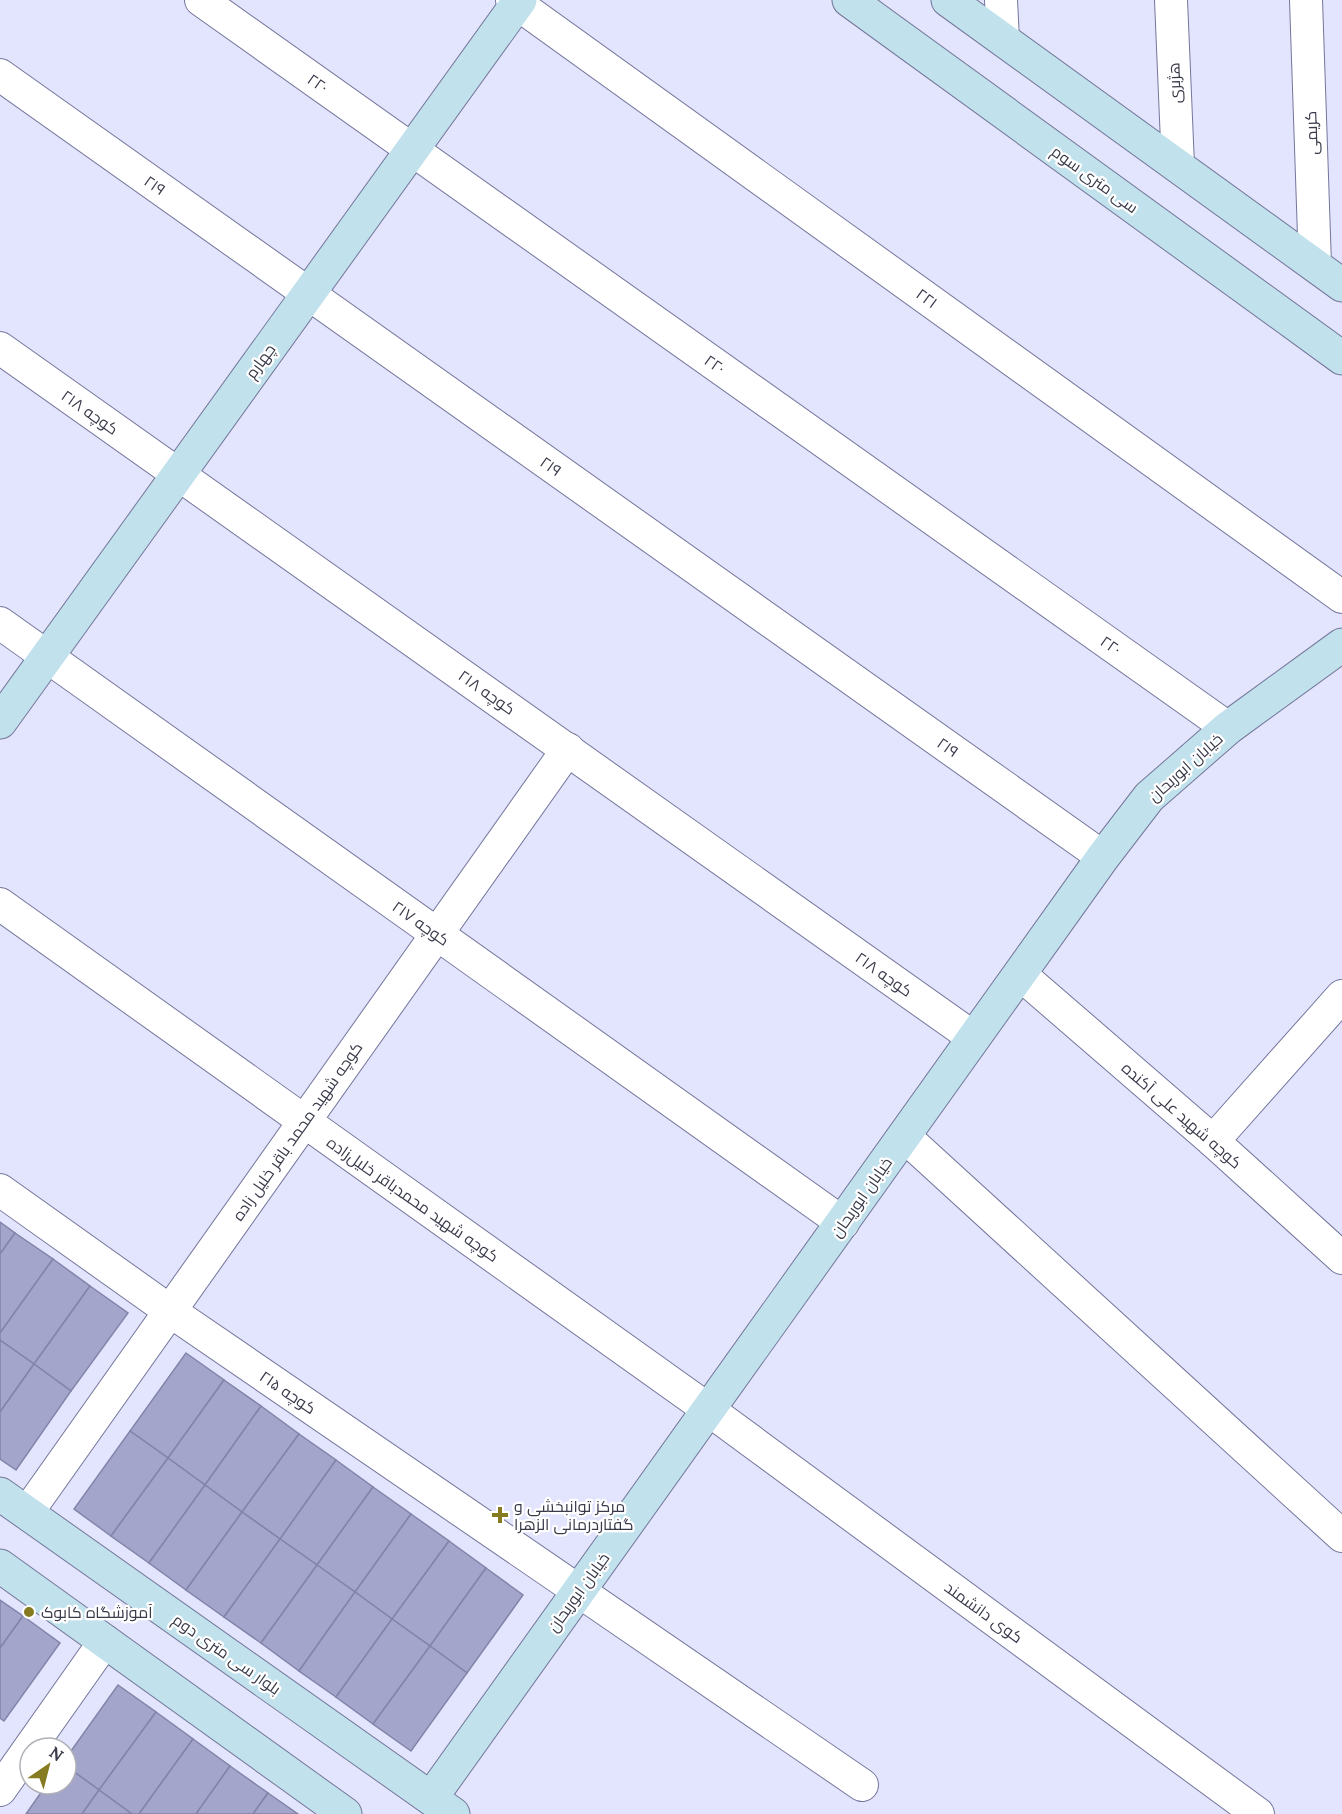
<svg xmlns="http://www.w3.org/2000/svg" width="1342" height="1814" viewBox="0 0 1342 1814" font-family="Lora,Cairo,serif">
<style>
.building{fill:#a3a5cb;stroke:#8284a9;stroke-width:1.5}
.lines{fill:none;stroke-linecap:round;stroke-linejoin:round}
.street-casing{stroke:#74769b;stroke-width:34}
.secondary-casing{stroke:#74769b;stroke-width:35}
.street{stroke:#fff;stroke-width:32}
.secondary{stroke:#c1e2ec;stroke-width:33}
.poi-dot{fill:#867b20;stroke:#fff;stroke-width:2}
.labels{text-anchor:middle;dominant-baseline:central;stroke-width:4.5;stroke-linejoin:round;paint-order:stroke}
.street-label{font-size:16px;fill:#393a4a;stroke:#fff}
.poi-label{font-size:16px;fill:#393a4a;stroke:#fff;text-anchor:start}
</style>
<rect width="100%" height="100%" fill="#e3e5fe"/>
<g class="building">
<polygon points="0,1222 15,1233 0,1254"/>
<polygon points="15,1233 53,1259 0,1333 0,1254"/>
<polygon points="53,1259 90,1286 34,1364 0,1340 0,1333"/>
<polygon points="90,1286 128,1313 71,1391 34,1364"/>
<polygon points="0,1340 34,1364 0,1412"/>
<polygon points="186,1353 224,1380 168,1458 130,1431"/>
<polygon points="34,1364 71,1391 16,1470 0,1459 0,1412"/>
<polygon points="224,1380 261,1406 205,1485 168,1458"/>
<polygon points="261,1406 299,1434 242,1512 205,1485"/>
<polygon points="130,1431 168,1458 111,1536 74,1509"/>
<polygon points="299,1434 336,1460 280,1539 242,1512"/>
<polygon points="168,1458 205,1485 149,1563 111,1536"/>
<polygon points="336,1460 373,1487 317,1565 280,1539"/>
<polygon points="205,1485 242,1512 186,1590 149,1563"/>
<polygon points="373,1487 411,1514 355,1592 317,1565"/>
<polygon points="242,1512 280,1539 224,1617 186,1590"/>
<polygon points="411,1514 449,1541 392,1619 355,1592"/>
<polygon points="280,1539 317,1565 261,1643 224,1617"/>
<polygon points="449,1541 486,1568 430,1646 392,1619"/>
<polygon points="317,1565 355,1592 299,1671 261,1643"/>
<polygon points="486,1568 523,1595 467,1673 430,1646"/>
<polygon points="355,1592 392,1619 336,1697 299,1671"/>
<polygon points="0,1600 23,1616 0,1648"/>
<polygon points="23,1616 60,1643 4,1721 0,1718 0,1648"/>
<polygon points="392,1619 430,1646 373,1724 336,1697"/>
<polygon points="430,1646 467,1673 411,1751 373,1724"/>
<polygon points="118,1685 156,1712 99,1790 66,1766 66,1758"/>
<polygon points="156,1712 193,1739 139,1814 132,1814 99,1790"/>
<polygon points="193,1739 230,1766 196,1814 139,1814"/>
<polygon points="66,1766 99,1790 82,1814 26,1814 47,1784 66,1784"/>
<polygon points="230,1766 268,1793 253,1814 196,1814"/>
<polygon points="99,1790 132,1814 82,1814"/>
<polygon points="268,1793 298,1814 253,1814"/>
</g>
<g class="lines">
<g class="street-casing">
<g id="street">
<polyline points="201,0 1228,728"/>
<polyline points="512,0 1342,597"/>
<polyline points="1001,0 1003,40"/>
<polyline points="1171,0 1178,166"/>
<polyline points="1306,0 1315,265"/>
<polyline points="0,75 1103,857"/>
<polyline points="0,348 974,1038"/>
<polyline points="0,623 843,1223"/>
<polyline points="0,904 709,1410 1258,1814"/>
<polyline points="1020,974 1213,1141 1342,1258"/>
<polyline points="904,1136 1342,1536"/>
<polyline points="1213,1141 1342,996"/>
<polyline points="0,1190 170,1311 862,1785"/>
<polyline points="27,1513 568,749"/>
<polyline points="0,1790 105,1641"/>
</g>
</g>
<g class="secondary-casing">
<g id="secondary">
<polyline points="849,0 1342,358"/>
<polyline points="948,0 1342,285"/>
<polyline points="0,722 520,0"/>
<polyline points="0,1494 453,1814"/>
<polyline points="0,1566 345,1814"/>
<polyline points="431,1798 1103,857 1149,797 1228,728 1342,645"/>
</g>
</g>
<use href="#street" class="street"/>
<use href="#secondary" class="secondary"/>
</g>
<g class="poi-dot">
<path d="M497 1506h6v6h6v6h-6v6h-6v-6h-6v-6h6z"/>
<circle cx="29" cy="1612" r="6"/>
</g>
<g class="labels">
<g class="street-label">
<text transform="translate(318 83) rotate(35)">۲۲۰</text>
<text transform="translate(1174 83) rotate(-92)">هژبری</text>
<text transform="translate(1311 133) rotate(-92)">کریمی</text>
<text transform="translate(1095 179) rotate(36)">سی متری سوم</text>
<text transform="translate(155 185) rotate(35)">۲۱۹</text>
<text transform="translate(927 298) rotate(36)">۲۲۱</text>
<text transform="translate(260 361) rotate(-54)">چهارم</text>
<text transform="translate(715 364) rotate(35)">۲۲۰</text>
<text transform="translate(90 412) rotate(35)">کوچه ۲۱۸</text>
<text transform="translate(551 466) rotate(35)">۲۱۹</text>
<text transform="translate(1111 645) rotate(35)">۲۲۰</text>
<text transform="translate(487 692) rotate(35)">کوچه ۲۱۸</text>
<text transform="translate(948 747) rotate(35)">۲۱۹</text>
<text transform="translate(1185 767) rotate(-42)">خیابان ابوریحان</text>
<text transform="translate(421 923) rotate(35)">کوچه ۲۱۷</text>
<text transform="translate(884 974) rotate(35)">کوچه ۲۱۸</text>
<text transform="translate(1182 1115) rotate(41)">کوچه شهید علی آکنده</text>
<text transform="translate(297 1131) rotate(-55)">کوچه شهید محمد باقر خلیل زاده</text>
<text transform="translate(861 1197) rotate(-55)">خیابان ابوریحان</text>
<text transform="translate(413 1199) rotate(35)">کوچه شهید محمدباقر خلیل‌زاده</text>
<text transform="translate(288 1392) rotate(34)">کوچه ۲۱۵</text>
<text transform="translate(578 1592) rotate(-54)">خیابان ابوریحان</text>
<text transform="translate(984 1612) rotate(36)">کوی دانشمند</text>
<text transform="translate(227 1654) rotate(35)">بلوار سی متری دوم</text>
</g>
<g class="poi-label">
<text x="514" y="1506">مرکز توانبخشی و<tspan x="514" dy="18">گفتاردرمانی الزهرا</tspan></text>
<text x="41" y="1612">آموزشگاه کابوک</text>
</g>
</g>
<g transform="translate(48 1766) rotate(35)"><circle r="28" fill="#ffffff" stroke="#b0b0b7" stroke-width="1.5"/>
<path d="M0-4.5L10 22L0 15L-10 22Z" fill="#867b20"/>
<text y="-9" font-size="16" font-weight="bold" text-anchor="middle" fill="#393a4a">N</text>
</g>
</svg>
